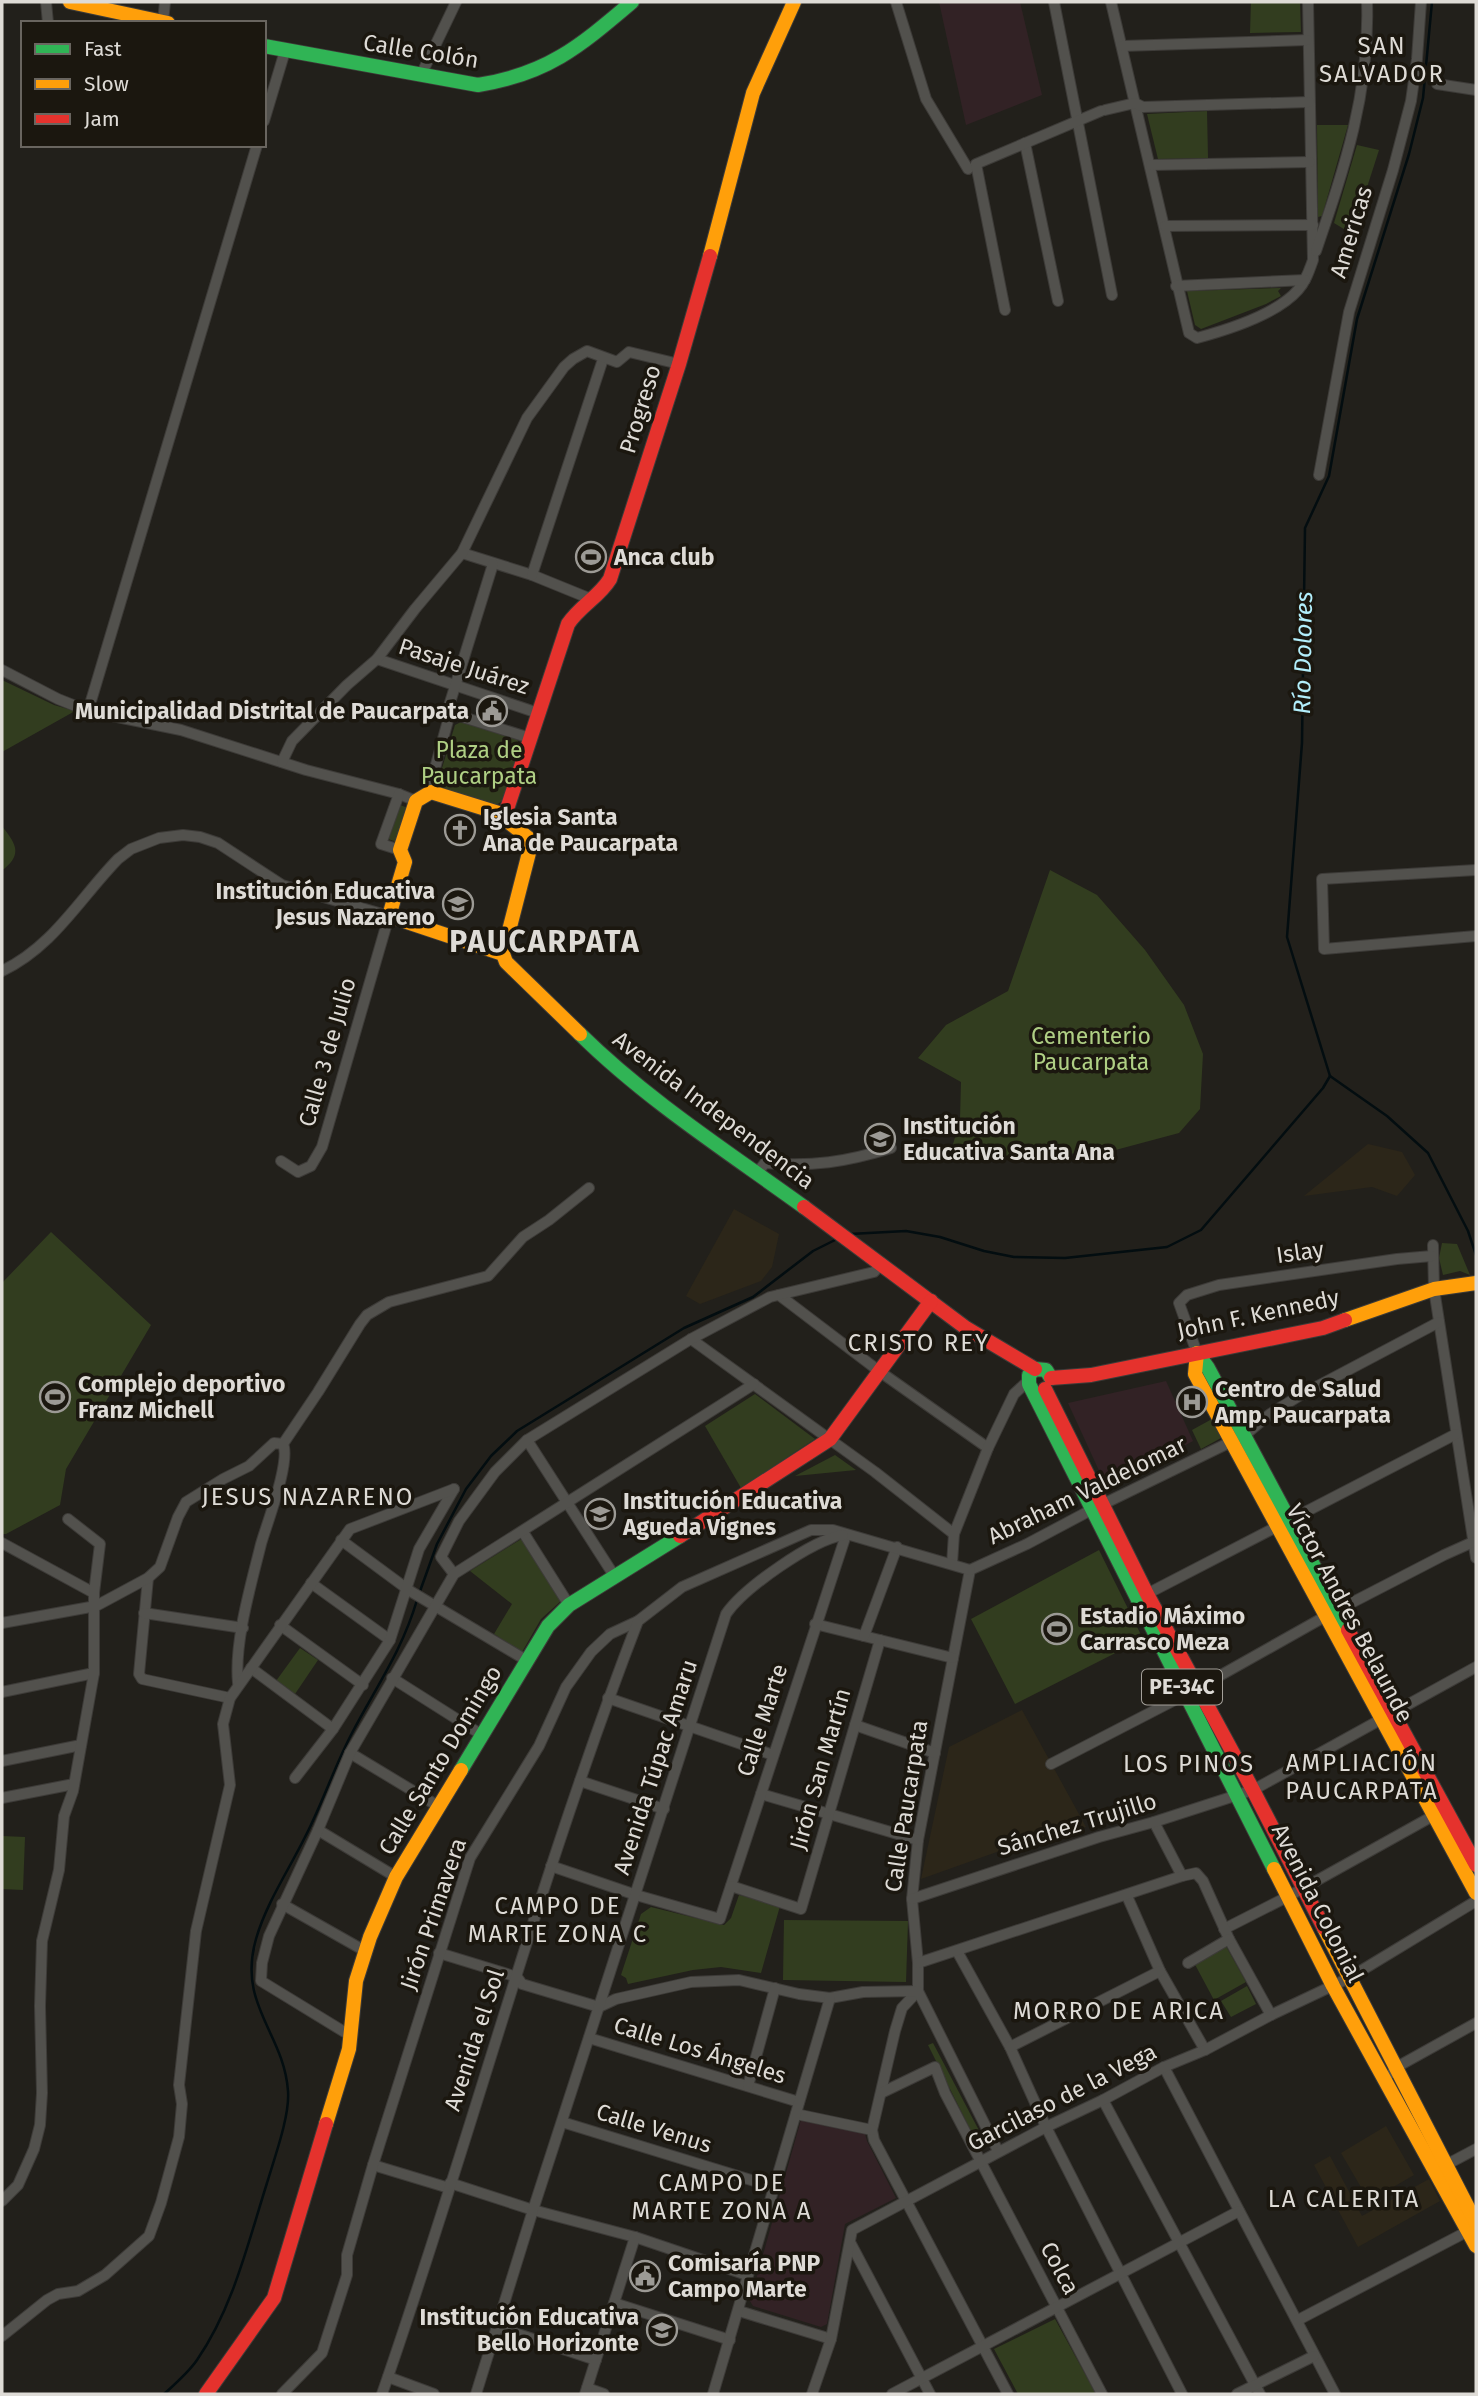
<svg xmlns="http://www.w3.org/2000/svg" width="1478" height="2396" viewBox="0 0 1478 2396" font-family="'Fira Sans',sans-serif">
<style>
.built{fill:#2c2619}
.education{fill:#322225}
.green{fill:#323d1f}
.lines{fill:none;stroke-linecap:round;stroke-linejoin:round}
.stream{stroke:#030d10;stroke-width:2.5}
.street-casing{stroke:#3d3b38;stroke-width:12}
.fast-casing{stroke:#3d3b38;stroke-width:16}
.slow-casing{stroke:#3d3b38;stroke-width:16}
.jam-casing{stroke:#3d3b38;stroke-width:16}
.street{stroke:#52514d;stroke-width:10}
.fast{stroke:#30b455;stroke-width:14}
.slow{stroke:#ff9f0a;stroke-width:14}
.jam{stroke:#e5322d;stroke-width:14}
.labels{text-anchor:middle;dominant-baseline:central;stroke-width:7;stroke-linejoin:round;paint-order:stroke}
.shield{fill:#1b170f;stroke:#a4a09a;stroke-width:2}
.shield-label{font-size:21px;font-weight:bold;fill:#dedbd6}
.street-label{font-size:23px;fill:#dedbd6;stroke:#1b170f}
.poi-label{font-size:23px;font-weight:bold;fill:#dedbd6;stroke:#1b170f;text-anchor:start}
.park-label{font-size:23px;fill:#afcf84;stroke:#1b170f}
.neighbourhood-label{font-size:24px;letter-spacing:2px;fill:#dedbd6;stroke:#1b170f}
.water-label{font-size:24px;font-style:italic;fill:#b2eefb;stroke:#1b170f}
.district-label{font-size:30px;font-weight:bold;letter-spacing:2px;fill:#dedbd6;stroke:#1b170f}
</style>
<rect width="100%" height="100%" fill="#22201b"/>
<g class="built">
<polygon points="1368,1144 1402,1152 1415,1175 1397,1196 1372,1187 1304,1196"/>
<polygon points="734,1209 779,1234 772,1267 761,1281 700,1304 686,1296"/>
<polygon points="1022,1710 1086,1827 1008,1848 921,1879 949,1747"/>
<polygon points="1386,2126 1414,2175 1369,2201 1341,2153"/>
<polygon points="1330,2156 1362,2216 1429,2179 1440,2201 1358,2247 1314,2165"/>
</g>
<g class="education">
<polygon points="939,2 1020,2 1042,95 966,125"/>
<polygon points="1166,1381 1193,1441 1107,1488 1068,1403"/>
<polygon points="802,2116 864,2130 867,2141 896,2198 845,2224 827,2324 821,2327 753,2306 750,2301"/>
</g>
<g class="green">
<polygon points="1251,2 1300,2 1301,32 1250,33"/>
<polygon points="1207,111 1208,158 1158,159 1147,114"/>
<polygon points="1317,125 1348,125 1322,216 1318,217"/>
<polygon points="1357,145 1379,150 1352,234 1334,223"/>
<polygon points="1281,288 1278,291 1281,296 1266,304 1201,329 1195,325 1187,291"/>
<polygon points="2,680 54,705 75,711 2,752"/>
<polygon points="461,722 517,739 520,747 502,801 495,806 436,788 455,725"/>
<polygon points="400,805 408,808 397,842 388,839"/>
<path d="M2,826c12,16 22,27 2,43h-2z"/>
<polygon points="1050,870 1097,895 1145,950 1184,1005 1203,1054 1200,1109 1179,1133 1108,1152 949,1159 960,1119 961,1082 918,1058 946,1025 1008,991"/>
<polygon points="51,1232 151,1325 66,1469 60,1505 6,1534 2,1534 2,1283"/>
<polygon points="1442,1243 1457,1244 1470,1275 1460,1271 1443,1275 1439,1258"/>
<polygon points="755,1394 815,1439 741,1488 705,1426"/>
<polygon points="1212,1419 1221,1438 1201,1449 1192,1430"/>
<polygon points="835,1455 856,1470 795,1476"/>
<polygon points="523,1538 562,1600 541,1619 522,1652 494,1634 512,1604 470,1571"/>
<polygon points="1099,1550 1143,1639 1015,1704 971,1619"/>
<polygon points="300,1648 318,1660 295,1694 276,1681"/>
<polygon points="2,1836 25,1837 23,1890 2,1889"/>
<polygon points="739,1895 780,1906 761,1973 721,1967 693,1970 628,1984 626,1978 621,1975 641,1914 651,1907 724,1925 731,1918"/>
<polygon points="784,1920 908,1921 906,1982 783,1980"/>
<polygon points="1222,1939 1246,1982 1214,2000 1191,1957"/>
<polygon points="1247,1986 1256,2004 1231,2017 1221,2001"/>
<polygon points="933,2043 984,2140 977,2143 928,2045"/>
<polygon points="1055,2319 1096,2394 1018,2394 994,2349"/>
</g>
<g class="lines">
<g class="stream">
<polyline points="1432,2 1423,98 1409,154 1357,319 1329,476 1305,528 1302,743 1287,937 1330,1076 1387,1116 1428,1153 1468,1231 1476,1255"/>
<polyline points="850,1234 906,1231 940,1237 984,1251 1014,1257 1065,1258 1167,1247 1201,1230 1323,1088 1330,1076"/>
<polyline points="419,1594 437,1544 466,1489 491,1456 517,1431 684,1328 753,1297 813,1251 837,1239"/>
<path d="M164,2394c11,-10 24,-21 33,-34 36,-52 51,-117 70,-177 7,-24 23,-67 21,-92 -4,-58 -51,-86 -32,-152 10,-35 32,-68 48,-100 18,-34 30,-72 48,-106 24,-46 50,-82 65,-133"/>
</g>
<g class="street-casing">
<g id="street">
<polyline points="46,2 48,23"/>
<polyline points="896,2 926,99 968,169"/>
<polyline points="1054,2 1112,295"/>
<path d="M1111,2l78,331 8,5c30,-8 80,-24 101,-48 8,-9 11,-19 15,-30l-5,-258"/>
<polyline points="163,22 165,2"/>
<polyline points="1122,46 1307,40"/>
<polyline points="421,75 456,2"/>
<polyline points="1437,84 1476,90"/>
<polyline points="1105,110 1135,103 1143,107 1309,102"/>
<polyline points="264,121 285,51"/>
<polyline points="1025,143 1058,301"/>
<polyline points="1151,165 1310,162"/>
<polyline points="1165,226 1313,225"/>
<path d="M1316,251c29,-85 54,-158 51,-249"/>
<polyline points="1176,286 1305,280"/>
<polyline points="1005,310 976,164 1101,111"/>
<polyline points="1319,475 1349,312 1393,170 1411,101 1417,59 1421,2"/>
<polyline points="462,553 532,575 591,599"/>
<polyline points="532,575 603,359"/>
<polyline points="377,659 538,713"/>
<polyline points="2,670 58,699 88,711 181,730 306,770 399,794 416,801"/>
<polyline points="88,711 257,145"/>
<polyline points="450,713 530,738"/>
<polyline points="282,762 292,741 347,685 377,659 415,609 462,553 527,418 564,367 573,359 587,351 617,362 629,352 679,364"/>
<polyline points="431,792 431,783 450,713 448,709 493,564"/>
<polyline points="399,794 381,844 400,850"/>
<polyline points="1476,870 1322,879 1324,949 1476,936"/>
<path d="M2,971c51,-24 78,-73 116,-112l13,-10 28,-11 24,-3 17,2 18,6 64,42 107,31 -67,231 -11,19 -13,6 -17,-11"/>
<path d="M756,1174l9,-11c47,4 81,-1 126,-15"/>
<polyline points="1433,1245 1434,1289 1476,1558"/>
<polyline points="779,1295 879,1371 988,1448"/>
<polyline points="691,1339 875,1472 954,1534"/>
<polyline points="1197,1353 1179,1303 1187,1295 1219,1285 1397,1259 1432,1256"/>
<polyline points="527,1440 615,1577"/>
<polyline points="523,1532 569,1605"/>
<polyline points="341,1540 410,1591 526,1660"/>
<polyline points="2,1543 94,1593"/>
<polyline points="952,1564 954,1534 988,1448 1014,1394 1028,1381"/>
<polyline points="970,1570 918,1840 912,1899 918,1963 918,1991 902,2008 895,2031 872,2130 874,2140 1008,2394"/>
<polyline points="970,1570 1027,1544 1091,1510 1245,1435 1270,1414 1299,1396 1439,1322"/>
<polyline points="454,1574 441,1557 459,1521 495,1472 527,1440 691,1339 770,1297 874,1272 882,1263"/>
<polyline points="148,1578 139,1674 142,1679 230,1698"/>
<polyline points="311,1583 390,1640"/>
<polyline points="1141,1597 1456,1434"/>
<polyline points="144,1613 243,1628"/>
<polyline points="2,1623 96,1606 148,1578 160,1567 178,1517 186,1502 223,1479 249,1466 274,1443 283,1444"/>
<polyline points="815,1624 953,1658"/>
<polyline points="280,1625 363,1685"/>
<polyline points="864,1636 897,1547"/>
<polyline points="251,1668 333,1729"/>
<polyline points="392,1678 482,1735"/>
<path d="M238,1683c-4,-41 13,-98 23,-139 6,-21 30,-83 22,-100l35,-52 42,-68 7,-9 22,-13 99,-26 35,-39 26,-17 40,-32"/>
<polyline points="2,1692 94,1673"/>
<polyline points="608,1698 773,1755"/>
<polyline points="855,1725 935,1753"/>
<polyline points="350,1753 438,1806"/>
<polyline points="2,1761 81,1745"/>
<polyline points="1051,1764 1198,1688 1326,1616 1444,1555 1473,1542"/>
<polyline points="295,1778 333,1729 390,1640 419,1549 454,1489"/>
<polyline points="580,1781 664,1809"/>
<polyline points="761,1794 918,1840"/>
<polyline points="2,1798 74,1784"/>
<polyline points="1154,1822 1182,1876"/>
<polyline points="318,1830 396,1877"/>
<polyline points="551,1866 636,1895 720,1919 846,1535"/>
<polyline points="731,1886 801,1909 880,1640"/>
<polyline points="1127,1896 1160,1971 1205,2050"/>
<polyline points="912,1899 1099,1837 1154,1822 1253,1790 1476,1667"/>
<polyline points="282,1904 365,1951"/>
<polyline points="1224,1929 1289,1896 1440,1812"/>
<polyline points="957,1951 1010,2047 1046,2127 1182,2394"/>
<polyline points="439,1953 517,1977 522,1984 599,2007 616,1999 691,1982 739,1980 799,1994 830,1998 863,1992 918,1991 998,2151"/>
<polyline points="918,1963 1182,1876 1196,1873 1203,1881 1229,1939 1271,2015"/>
<polyline points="1188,1963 1229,1939"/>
<polyline points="351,2036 261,1981 262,1963 269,1936 318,1830 350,1753 454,1574 754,1384"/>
<polyline points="589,2038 799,2102"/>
<polyline points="1010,2047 1160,1971"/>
<polyline points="1164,2067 1335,2394"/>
<polyline points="1392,2073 1395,2068 1476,2023"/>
<polyline points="748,2086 775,1988"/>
<polyline points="881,2093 935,2067 945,2093 1102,2394"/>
<polyline points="1103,2100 1260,2394"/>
<polyline points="796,2114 872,2130"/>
<polyline points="562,2122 774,2187"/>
<polyline points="373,2165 449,2188"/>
<polyline points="1442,2167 1476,2149"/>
<polyline points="450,2183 533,2210 635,2237 747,2275"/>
<polyline points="2,2201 18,2185 34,2149 40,2125 42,2093 40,2006 42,1941 59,1870 64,1816 73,1791 94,1673 94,1593 100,1544 68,1519"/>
<polyline points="850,2242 930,2394"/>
<polyline points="614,2303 730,2340"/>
<polyline points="739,2311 831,2339"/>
<polyline points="1298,2320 1472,2229"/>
<polyline points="497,2327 596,2360"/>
<polyline points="2,2336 47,2300 58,2294 78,2291 105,2275 149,2236 161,2203 179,2137 182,2104 179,2085 196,1931 230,1785 223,1724 230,1698 350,1529 454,1489"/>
<polyline points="388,2377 434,2394"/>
<polyline points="587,2388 604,2394"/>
<polyline points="282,2394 322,2353 347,2275 347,2255 373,2165 470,1858 539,1746 566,1687 591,1652 610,1634 638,1621 682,1587 811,1530 833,1530 970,1570"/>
<path d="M382,2394c89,-256 158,-520 256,-773"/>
<path d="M476,2394l57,-184 193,-596c18,-26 86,-74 117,-79"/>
<polyline points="585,2394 635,2237"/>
<polyline points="713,2394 830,1998"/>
<polyline points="812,2394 831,2339 852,2230 1046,2127 1103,2100 1164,2067 1205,2050 1271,2015 1349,1978 1476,1901"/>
<polyline points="892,2394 1239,2211"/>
<polyline points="1237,2394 1314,2356"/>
</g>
</g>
<g class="fast-casing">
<g id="fast">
<path d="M264,46l214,39c70,-11 102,-39 154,-83"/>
<path d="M580,1034c67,66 148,118 224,173"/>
<polyline points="1197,1353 1208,1368 1348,1630"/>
<polyline points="1051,1378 1046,1370 1035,1369 1029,1375 1029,1384 1274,1869"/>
<polyline points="461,1770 548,1626 569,1605 680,1536"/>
</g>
</g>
<g class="slow-casing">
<g id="slow">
<polyline points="70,2 168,23"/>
<polyline points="710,256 753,93 794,2"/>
<polyline points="503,954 532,841 511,824 505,815 431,792 416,801 400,850 405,862 389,916 503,954 506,962 580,1034"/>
<polyline points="1345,1320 1434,1289 1476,1283"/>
<polyline points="1197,1353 1195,1374 1476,1893"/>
<polyline points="1274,1869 1333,1986 1476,2246"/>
<polyline points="1324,1928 1476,2223"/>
<polyline points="326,2124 349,2049 356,1981 370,1937 396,1877 461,1770"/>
</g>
</g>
<g class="jam-casing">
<g id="jam">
<path d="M505,815l63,-191c12,-18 31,-27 42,-45l69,-215 31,-108"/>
<polyline points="804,1207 966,1328 1035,1369"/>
<polyline points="1051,1378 1091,1375 1323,1328 1345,1320"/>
<polyline points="1045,1389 1147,1594 1253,1790 1324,1928"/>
<polyline points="680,1536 830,1439 931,1301"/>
<polyline points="1348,1630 1476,1865"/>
<polyline points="206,2394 274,2298 326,2124"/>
</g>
</g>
<use href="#street" class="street"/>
<use href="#fast" class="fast"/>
<use href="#slow" class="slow"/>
<use href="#jam" class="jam"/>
</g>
<defs>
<g id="stadium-ring" transform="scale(1.575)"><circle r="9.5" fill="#1b170f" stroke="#9c9a95" stroke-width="1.5"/><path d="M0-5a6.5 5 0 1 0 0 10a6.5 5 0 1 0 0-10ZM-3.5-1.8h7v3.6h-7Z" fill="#9c9a95"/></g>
<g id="civic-ring" transform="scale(1.575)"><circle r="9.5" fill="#1b170f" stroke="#9c9a95" stroke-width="1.5"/><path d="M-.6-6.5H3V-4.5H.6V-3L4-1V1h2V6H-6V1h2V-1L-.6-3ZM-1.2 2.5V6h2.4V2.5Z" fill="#9c9a95"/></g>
<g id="church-ring" transform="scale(1.575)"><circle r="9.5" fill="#1b170f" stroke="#9c9a95" stroke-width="1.5"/><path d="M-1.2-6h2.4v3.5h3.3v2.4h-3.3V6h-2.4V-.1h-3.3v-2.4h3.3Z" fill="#9c9a95"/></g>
<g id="school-ring" transform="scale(1.575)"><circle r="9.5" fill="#1b170f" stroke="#9c9a95" stroke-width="1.5"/><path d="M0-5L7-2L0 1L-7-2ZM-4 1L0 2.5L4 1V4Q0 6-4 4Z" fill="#9c9a95"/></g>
<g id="hospital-ring" transform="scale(1.575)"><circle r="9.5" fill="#1b170f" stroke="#9c9a95" stroke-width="1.5"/><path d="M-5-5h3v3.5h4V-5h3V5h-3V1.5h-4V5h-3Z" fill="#9c9a95"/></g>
</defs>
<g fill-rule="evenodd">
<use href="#stadium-ring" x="591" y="557"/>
<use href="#civic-ring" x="492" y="711"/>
<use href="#church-ring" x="460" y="830"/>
<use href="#school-ring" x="458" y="904"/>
<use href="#school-ring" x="880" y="1139"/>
<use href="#stadium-ring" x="55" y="1397"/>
<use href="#hospital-ring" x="1192" y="1402"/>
<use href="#school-ring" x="600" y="1514"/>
<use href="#stadium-ring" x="1057" y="1629"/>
<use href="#civic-ring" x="645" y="2276"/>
<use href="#school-ring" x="662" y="2330"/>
</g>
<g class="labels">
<rect class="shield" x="1142" y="1669.5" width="80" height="35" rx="5"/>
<g class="shield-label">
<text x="1182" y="1687">PE-34C</text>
</g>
<g class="street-label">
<text transform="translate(421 51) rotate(9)">Calle Colón</text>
<text transform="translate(1351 232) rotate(-73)">Americas</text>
<text transform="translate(640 409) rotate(-73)">Progreso</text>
<text transform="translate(464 666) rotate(18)">Pasaje Juárez</text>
<text transform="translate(327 1052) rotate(-74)">Calle 3 de Julio</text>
<text transform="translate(714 1110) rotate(37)">Avenida Independencia</text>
<text transform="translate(1300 1252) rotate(-8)">Islay</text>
<text transform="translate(1258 1314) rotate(-12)">John F. Kennedy</text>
<text transform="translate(1087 1490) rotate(-26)">Abraham Valdelomar</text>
<text transform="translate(1350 1613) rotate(62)">Víctor Andres Belaunde</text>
<text transform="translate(762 1720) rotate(-72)">Calle Marte</text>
<text transform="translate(440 1760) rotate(-59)">Calle Santo Domingo</text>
<text transform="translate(655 1767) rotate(-72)">Avenida Túpac Amaru</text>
<text transform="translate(820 1769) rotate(-74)">Jirón San Martín</text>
<text transform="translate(906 1806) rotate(-81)">Calle Paucarpata</text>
<text transform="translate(1077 1824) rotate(-17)">Sánchez Trujillo</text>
<text transform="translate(1318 1903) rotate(63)">Avenida Colonial</text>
<text transform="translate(433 1914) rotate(-71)">Jirón Primavera</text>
<text transform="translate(474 2040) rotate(-72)">Avenida el Sol</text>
<text transform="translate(700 2050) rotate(17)">Calle Los Ángeles</text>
<text transform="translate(1062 2097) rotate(-27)">Garcilaso de la Vega</text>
<text transform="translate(654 2128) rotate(17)">Calle Venus</text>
<text transform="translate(1060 2268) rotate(62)">Colca</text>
</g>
<g class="poi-label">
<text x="614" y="557">Anca club</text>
<text x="469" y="711" text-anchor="end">Municipalidad Distrital de Paucarpata</text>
<text x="483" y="817">Iglesia Santa<tspan x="483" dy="26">Ana de Paucarpata</tspan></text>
<text x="435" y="891" text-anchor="end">Institución Educativa<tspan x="435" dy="26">Jesus Nazareno</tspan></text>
<text x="903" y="1126">Institución<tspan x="903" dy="26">Educativa Santa Ana</tspan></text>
<text x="78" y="1384">Complejo deportivo<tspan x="78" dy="26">Franz Michell</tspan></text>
<text x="1215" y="1389">Centro de Salud<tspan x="1215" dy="26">Amp. Paucarpata</tspan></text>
<text x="623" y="1501">Institución Educativa<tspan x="623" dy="26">Agueda Vignes</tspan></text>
<text x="1080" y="1616">Estadio Máximo<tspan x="1080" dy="26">Carrasco Meza</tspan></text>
<text x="668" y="2263">Comisaría PNP<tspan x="668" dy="26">Campo Marte</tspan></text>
<text x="639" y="2317" text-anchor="end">Institución Educativa<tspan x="639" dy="26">Bello Horizonte</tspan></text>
</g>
<g class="park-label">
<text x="479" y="750">Plaza de<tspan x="479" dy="26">Paucarpata</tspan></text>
<text x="1091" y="1036">Cementerio<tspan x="1091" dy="26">Paucarpata</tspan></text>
</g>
<g class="neighbourhood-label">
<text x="1382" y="46">SAN<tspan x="1382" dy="28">SALVADOR</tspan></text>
<text x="919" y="1343">CRISTO REY</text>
<text x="308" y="1497">JESUS NAZARENO</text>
<text x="1362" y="1763">AMPLIACIÓN<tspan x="1362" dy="28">PAUCARPATA</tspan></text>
<text x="1189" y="1764">LOS PINOS</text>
<text x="558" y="1906">CAMPO DE<tspan x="558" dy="28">MARTE ZONA C</tspan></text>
<text x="1119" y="2011">MORRO DE ARICA</text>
<text x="722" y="2183">CAMPO DE<tspan x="722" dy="28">MARTE ZONA A</tspan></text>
<text x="1344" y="2199">LA CALERITA</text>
</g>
<g class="water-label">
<text transform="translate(1303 653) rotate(-89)">Río Dolores</text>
</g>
<g class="district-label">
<text x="545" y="942">PAUCARPATA</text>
</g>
</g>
<rect width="1478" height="2396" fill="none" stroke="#dedbd6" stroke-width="7"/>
<rect x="21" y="21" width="245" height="126" fill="#1b170f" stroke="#69655f" stroke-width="2"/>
<rect x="35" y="44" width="35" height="10" fill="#30b455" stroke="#69655f" stroke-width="2"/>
<text x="84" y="56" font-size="21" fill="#dedbd6">Fast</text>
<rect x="35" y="79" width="35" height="10" fill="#ff9f0a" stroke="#69655f" stroke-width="2"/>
<text x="84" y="91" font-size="21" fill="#dedbd6">Slow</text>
<rect x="35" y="114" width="35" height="10" fill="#e5322d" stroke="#69655f" stroke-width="2"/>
<text x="84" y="126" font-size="21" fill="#dedbd6">Jam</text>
</svg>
